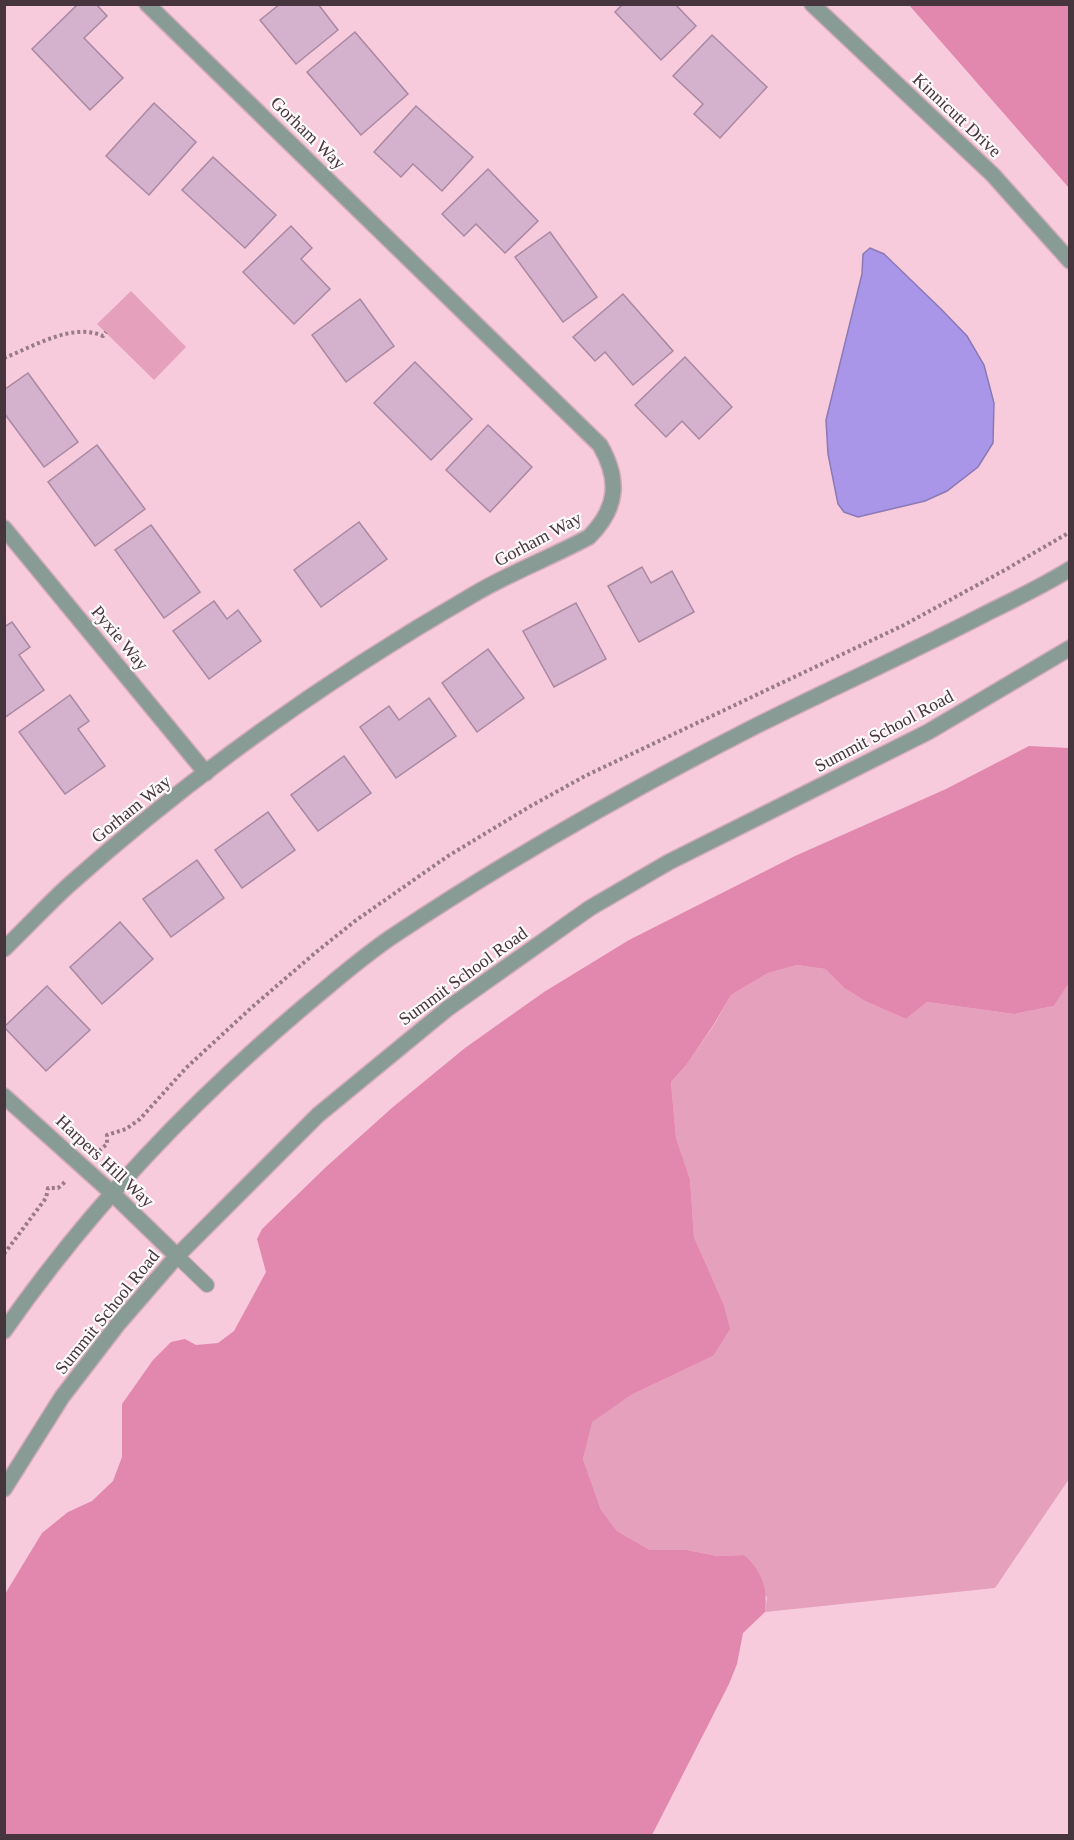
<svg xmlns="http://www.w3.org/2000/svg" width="1074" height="1840" viewBox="0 0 1074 1840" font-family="Georgia,serif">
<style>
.green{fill:#e5a0bb}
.forest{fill:#e287ad}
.water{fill:#a996e9;stroke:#8b79b5;stroke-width:1.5}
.building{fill:#d4b1cc;stroke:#a988a2;stroke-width:1.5}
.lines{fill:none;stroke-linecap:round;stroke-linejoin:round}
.service-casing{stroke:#d1aab9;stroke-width:16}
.minor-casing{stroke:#d1aab9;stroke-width:18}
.path{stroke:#997b86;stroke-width:4;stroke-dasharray:3 3;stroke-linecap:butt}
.service{stroke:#889c95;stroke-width:14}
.minor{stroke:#889c95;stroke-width:15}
.labels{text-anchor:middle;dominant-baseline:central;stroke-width:4.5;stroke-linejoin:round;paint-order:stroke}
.street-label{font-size:18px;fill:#46353c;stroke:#fef9fb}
</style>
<rect width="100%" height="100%" fill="#f8cbdc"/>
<g class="green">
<polygon points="131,291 186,347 154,380 97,324"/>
<polygon points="797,965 825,969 844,988 865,1001 906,1019 927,1002 1014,1014 1054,1006 1069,983 1069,1479 995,1588 765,1612 767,1598 744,1555 717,1556 687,1550 650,1550 617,1531 601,1510 583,1459 591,1422 631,1395 713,1356 723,1303 694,1237 690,1179 676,1138 671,1082 687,1064 714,1025 731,995 768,973"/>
</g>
<g class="forest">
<polygon points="909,5 1069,5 1069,188"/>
<path d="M1029,746l40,2v235l-15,23 -40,8 -87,-12 -21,17 -41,-18 -21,-13 -19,-19 -28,-4 -29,8 -37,22 -17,29 -27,40 -16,18 5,56 14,41 4,58 29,66 7,26 -17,27 -82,39 -39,27 -9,37 18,51 16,21 33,19h37l30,6 27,-1c18,16 24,34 21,57l-22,21 -6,31 -8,20 -77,151h-647v-241l37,-61 26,-21 24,-11 21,-20 9,-24v-53l31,-44 18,-18 14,-3 11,6 22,-2 16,-12 32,-59 -9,-33 5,-10 64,-62 67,-60 72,-59 79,-56 85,-52 166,-84 151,-67z"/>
</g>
<polygon class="water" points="870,248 884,254 941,309 967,336 984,365 994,403 993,443 978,467 947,491 925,501 858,517 844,512 838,504 828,454 826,420 862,274 863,254"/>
<g class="building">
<polygon points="78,4 96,4 107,16 84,38 123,78 90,110 32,49"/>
<polygon points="280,4 318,4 338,30 296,64 260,20"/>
<polygon points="623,4 675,4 696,26 661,60 615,12"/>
<polygon points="355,32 408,94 361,135 307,72"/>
<polygon points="712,35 767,87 720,138 694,114 703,104 673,76"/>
<polygon points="154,103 196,142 149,195 106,156"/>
<polygon points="416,106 473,157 442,191 413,164 401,177 374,152"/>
<polygon points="213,157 276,215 245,248 182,190"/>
<polygon points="488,169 538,221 505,253 476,224 464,236 442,214"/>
<polygon points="291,226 312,248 301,259 330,289 294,324 243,272"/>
<polygon points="550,232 597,297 563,322 515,257"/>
<polygon points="623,294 673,351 633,385 605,352 595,361 573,337"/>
<polygon points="360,299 394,346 346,382 312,335"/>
<polygon points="685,357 732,407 699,439 682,421 666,437 635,405"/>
<polygon points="415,362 472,419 431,460 374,403"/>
<polygon points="28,373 78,442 44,467 4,413 4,390"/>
<polygon points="488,425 532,467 490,512 446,470"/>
<polygon points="97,445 145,509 95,546 48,482"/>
<polygon points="359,522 387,559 321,607 294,570"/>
<polygon points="151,525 200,592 164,618 115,550"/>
<polygon points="642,567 651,583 672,571 694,612 639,642 608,586"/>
<polygon points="214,601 227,619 238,610 261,641 209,679 173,631"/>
<polygon points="576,603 606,659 554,687 523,631"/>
<polygon points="12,622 30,647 19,655 44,690 4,718 4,627"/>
<polygon points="488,649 524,698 477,732 442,683"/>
<polygon points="70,695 89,721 78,729 105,766 65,794 19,732"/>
<polygon points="429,698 456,736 396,778 360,727 389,706 399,720"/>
<polygon points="344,756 371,793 318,831 291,795"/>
<polygon points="268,812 295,850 242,888 215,850"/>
<polygon points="197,860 224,898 171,937 143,899"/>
<polygon points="120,922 153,959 102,1004 70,967"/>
<polygon points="47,986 90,1030 46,1071 4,1027"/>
</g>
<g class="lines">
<g class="service-casing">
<polyline id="service" points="177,1256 207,1285"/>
</g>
<g class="minor-casing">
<g id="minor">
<polyline points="812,4 993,175 1070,261"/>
<polyline points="4,528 206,773"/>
<path d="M4,949c22,-21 43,-44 65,-64 122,-109 260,-207 402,-289 38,-23 79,-38 118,-59 29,-29 31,-57 11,-92l-453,-441"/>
<polyline points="4,1096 112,1193 177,1256"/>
<path d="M4,1331c85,-122 189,-231 303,-327 29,-24 57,-49 89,-70 112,-75 231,-142 352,-204 79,-40 160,-76 239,-117 28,-14 56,-27 83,-44"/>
<polyline points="4,1489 62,1397 118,1324 177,1256 318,1115 447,1009 590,908 669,862 928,732 1070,648"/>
</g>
</g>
<g class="path">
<path d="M4,358c29,-11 68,-36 99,-22l3,-4"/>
<polyline points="99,1151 107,1144 107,1135 126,1129 140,1119 186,1068 251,1008 315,953 355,921 448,856 529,807 585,776 904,625 1003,571 1070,532"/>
<polyline points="4,1254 46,1198 48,1188 58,1188 65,1182"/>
</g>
<use href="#service" class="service"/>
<use href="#minor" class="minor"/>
</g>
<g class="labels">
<g class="street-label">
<text transform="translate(957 115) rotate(43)">Kinnicutt Drive</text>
<text transform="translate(308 133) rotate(44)">Gorham Way</text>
<text transform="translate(538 539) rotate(-28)">Gorham Way</text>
<text transform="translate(120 638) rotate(50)">Pyxie Way</text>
<text transform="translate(884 731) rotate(-28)">Summit School Road</text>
<text transform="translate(131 809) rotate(-39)">Gorham Way</text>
<text transform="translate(463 976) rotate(-36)">Summit School Road</text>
<text transform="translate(105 1161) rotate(43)">Harpers Hill Way</text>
<text transform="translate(107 1312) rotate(-51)">Summit School Road</text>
</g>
</g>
<rect width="1074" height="1840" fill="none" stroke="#46353c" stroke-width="12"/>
</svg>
